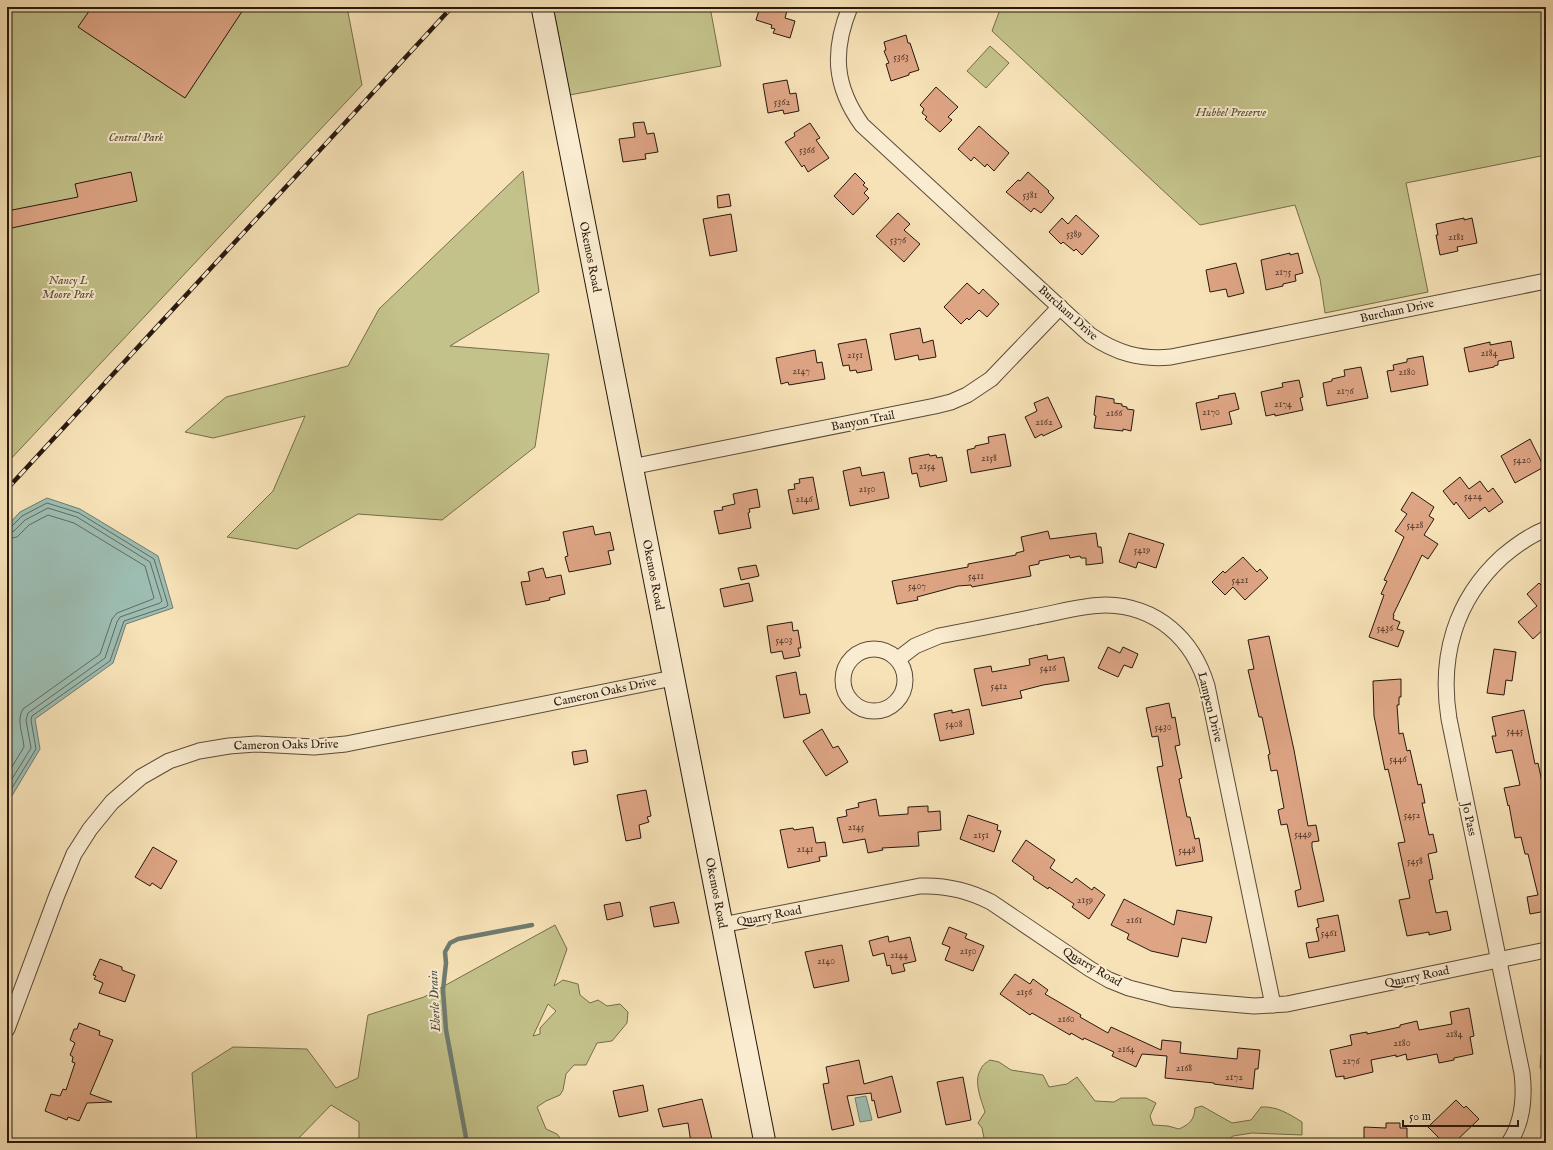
<svg xmlns="http://www.w3.org/2000/svg" width="1553" height="1150" viewBox="0 0 1553 1150" font-family="'IM FELL English',serif">
<style>
.green{fill:#c3c28a;stroke:#756d4c;fill-rule:evenodd}
.water{fill:#9dbdb2;stroke:#6e7b70}
.lines{fill:none;stroke-linecap:round;stroke-linejoin:round}
.shore{stroke:#626a60;stroke-width:1}
.stream{stroke:#6e7b70;stroke-width:4.5}
.building{fill:#dea585;stroke:#27180e}
.street-casing{stroke:#5b4a38;stroke-width:17}
.secondary-casing{stroke:#27180e;stroke-width:23}
.street{stroke:#faecd0;stroke-width:15}
.secondary{stroke:#faecd0;stroke-width:21}
.rail-casing{stroke:#27180e;stroke-width:4.5}
.rail{stroke:#faecd0;stroke-width:3;stroke-dasharray:9;stroke-linecap:butt}
.labels{text-anchor:middle;dominant-baseline:central;stroke-width:4;stroke-linejoin:round;paint-order:stroke}
.number-label{font-size:10px;fill:#553b2c}
.park-label{font-size:12px;font-style:italic;fill:#564b33;stroke:#faecd0}
.street-label{font-size:12px;fill:#27180e;stroke:#faecd0}
.water-label{font-size:13px;font-style:italic;fill:#505247;stroke:#faecd0}
</style>
<rect width="100%" height="100%" fill="#f7e2b7"/>
<filter id="stains"><feTurbulence type="fractalNoise" baseFrequency=".005" numOctaves="4"/><feColorMatrix values="0 0 0 0 .2 0 0 0 0 .09 0 0 0 0 .02 0 0 0 .5 -.17"/></filter>
<radialGradient id="worn" r=".72"><stop offset=".6" stop-color="#630" stop-opacity="0"/><stop offset="1" stop-color="#630" stop-opacity=".3"/></radialGradient>
<g class="green">
<polygon points="7,7 347,7 362,85 7,463"/>
<polygon points="553,7 710,7 721,66 570,95"/>
<polygon points="1001,7 1546,7 1546,155 1406,183 1428,292 1325,313 1320,279 1295,205 1200,225 992,31"/>
<polygon points="990,46 1009,63 986,88 967,71"/>
<polygon points="523,171 539,292 450,346 549,354 535,447 442,520 358,514 297,549 227,537 273,491 305,416 213,438 185,432 226,397 348,366 379,309"/>
<path d="M555,925l12,24 -13,37 9,-6 15,4 2,11 10,8 8,-3 9,6 13,-2 8,8 -1,11 -15,18 -15,2 -11,22h-12l-8,9 -3,16 -3,5 -14,6 -9,6 9,22 11,5 7,9h-205v-21l-28,-17 -37,38h-97l-5,-70 41,-26 74,2 29,39 22,-10 10,-63 56,-18zM548,1004l8,7 -16,17v6l-7,2z"/>
<polygon points="1546,1054 1546,1075 1544,1075 1540,1067 1541,1055"/>
<path d="M990,1060l9,2 12,8 32,5 6,12 18,-3 10,-7 18,24 19,1 7,-4h25l10,5 -6,13 3,9 15,1 11,3c11,-5 15,-9 16,-21l7,-2 30,17 19,-3 10,-13c16,-1 28,7 41,15v13l-50,-2 -19,3 -10,7h-238l-3,-15 -4,-5 7,-11c-4,-13 -12,-31 -4,-43 1,-4 6,-7 9,-9z"/>
</g>
<g class="water">
<polygon points="47,498 80,509 158,556 173,608 126,624 113,663 35,719 40,749 7,804 7,526 20,512"/>
<polygon points="866,1096 872,1120 860,1122 855,1098"/>
</g>
<g class="lines">
<g class="shore">
<polyline points="7,528 11,527 22,516 47,503 79,513 154,559 168,605 166,607 124,621 110,661 32,716 31,720 36,749 7,796"/>
<polyline points="7,533 14,531 25,520 48,508 77,517 150,562 162,601 160,603 120,617 117,622 105,658 28,713 26,720 31,748 7,787"/>
<path d="M7,539l10,-2 12,-12 19,-10 26,8 71,43 9,32 -1,1 -36,14 -5,6 -12,35 -77,55c-7,11 0,25 1,38l-17,28"/>
</g>
<polyline class="stream" points="467,1143 446,1030 443,990 446,963 445,952 450,943 458,939 532,925"/>
</g>
<g class="building">
<polygon points="92,7 245,7 185,98 78,27"/>
<polygon points="760,7 788,7 785,18 795,21 790,38 773,33 775,29 771,28 772,25 756,20"/>
<polygon points="906,35 908,43 910,43 919,70 909,73 909,75 891,81 886,64 889,63 884,51 886,50 884,42"/>
<polygon points="787,80 790,94 796,93 799,111 784,114 783,110 768,113 763,84"/>
<polygon points="936,87 958,107 948,117 952,120 940,132 925,119 927,117 922,113 924,109 920,105"/>
<polygon points="644,122 647,134 654,133 658,152 645,154 646,159 623,162 619,139 635,137 633,123"/>
<polygon points="810,123 820,138 816,140 829,158 808,172 804,165 802,167 785,142 795,136 794,133"/>
<polygon points="979,126 1009,153 994,171 987,164 985,167 974,157 971,161 958,149"/>
<polygon points="131,172 137,201 7,229 7,211 78,197 75,184"/>
<polygon points="1028,172 1049,191 1048,192 1054,198 1041,213 1034,208 1031,212 1006,192 1018,180 1020,181"/>
<polygon points="855,173 865,183 863,185 868,189 864,193 869,198 853,215 834,196"/>
<polygon points="729,194 731,206 718,208 717,196"/>
<polygon points="898,213 910,224 904,230 920,244 904,262 876,236"/>
<polygon points="731,214 737,251 710,256 703,219"/>
<polygon points="1076,215 1099,236 1082,255 1076,249 1074,251 1063,242 1061,244 1049,232 1062,218 1068,224"/>
<polygon points="1464,218 1464,220 1472,218 1477,243 1457,247 1458,251 1440,255 1436,235 1438,235 1436,224"/>
<polygon points="1290,253 1290,255 1298,253 1303,273 1295,275 1296,281 1283,284 1283,286 1266,290 1261,260"/>
<polygon points="1236,263 1244,293 1228,297 1226,289 1210,292 1206,270"/>
<polygon points="967,283 979,294 983,289 999,304 987,317 979,310 969,320 967,318 961,324 944,307"/>
<polygon points="920,328 923,343 933,340 936,357 919,360 918,355 895,360 890,334"/>
<polygon points="866,339 872,370 857,373 856,370 850,371 849,365 843,366 838,344"/>
<polygon points="1511,341 1514,358 1498,361 1498,365 1494,366 1494,367 1469,372 1464,348 1490,342 1490,345"/>
<polygon points="815,350 817,363 822,362 825,379 789,385 788,382 781,384 776,358"/>
<polygon points="1423,356 1428,385 1391,392 1387,371 1394,370 1393,365 1407,362 1407,359"/>
<polygon points="1361,367 1368,398 1327,406 1323,383 1332,381 1332,379 1345,376 1344,370"/>
<polygon points="1299,380 1303,397 1300,398 1303,410 1275,416 1275,414 1266,416 1261,392 1283,387 1282,383"/>
<polygon points="1235,393 1239,409 1229,412 1232,424 1201,430 1196,403 1219,398 1218,396"/>
<polygon points="1096,396 1114,399 1114,403 1122,404 1122,406 1127,407 1127,409 1134,410 1131,431 1123,429 1123,431 1094,428 1096,416 1094,415"/>
<polygon points="1048,397 1062,427 1043,436 1042,434 1035,438 1025,417 1037,411 1034,403"/>
<polygon points="1005,434 1011,466 971,473 967,450 975,448 975,446 989,443 988,437"/>
<polygon points="1530,439 1544,467 1515,483 1501,456"/>
<polygon points="929,454 930,456 936,455 937,458 942,457 947,481 920,487 917,473 912,474 909,458"/>
<polygon points="860,467 862,476 884,472 889,498 850,506 843,471"/>
<polygon points="813,477 819,509 793,514 788,490 795,489 794,484 800,483 799,479"/>
<polygon points="1460,477 1469,489 1480,481 1488,492 1493,488 1503,502 1489,512 1485,507 1469,519 1456,502 1454,505 1443,491"/>
<polygon points="757,489 760,507 749,509 750,512 748,513 751,528 719,534 714,511 723,510 722,507 735,504 733,494"/>
<polygon points="1412,492 1434,507 1429,516 1434,519 1424,535 1438,544 1428,559 1422,555 1393,615 1394,615 1393,619 1400,622 1397,629 1404,631 1398,647 1369,637 1384,595 1381,594 1387,581 1384,580 1404,537 1395,531 1407,514 1401,510"/>
<polygon points="593,526 595,535 610,532 614,550 608,551 611,564 569,572 565,557 568,556 563,532"/>
<polygon points="1048,531 1050,539 1096,533 1098,547 1101,547 1103,563 1086,565 1086,558 1081,558 1080,556 1070,558 1069,555 1039,561 1039,564 1029,566 1031,576 972,587 971,585 958,586 917,597 918,600 897,604 892,581 968,567 968,564 1016,555 1016,553 1024,551 1021,537"/>
<polygon points="1129,533 1164,544 1156,568 1138,562 1136,568 1119,562"/>
<polygon points="1243,557 1257,572 1260,569 1268,578 1245,600 1233,587 1225,595 1212,582 1223,571 1225,573"/>
<polygon points="756,565 759,576 741,580 738,568"/>
<polygon points="543,568 546,578 561,575 565,594 549,598 550,600 526,605 521,582 530,581 528,572"/>
<polygon points="749,583 753,601 724,607 720,589"/>
<polygon points="1539,583 1546,590 1546,627 1533,639 1518,622 1537,606 1527,594"/>
<polygon points="792,622 793,631 798,630 801,648 798,648 800,656 784,659 782,651 771,653 767,626"/>
<polygon points="1269,636 1294,750 1308,826 1316,825 1319,841 1312,842 1312,847 1324,901 1298,907 1295,891 1301,889 1287,824 1281,825 1278,810 1284,808 1277,770 1271,771 1268,755 1270,754 1262,717 1259,717 1248,670 1254,669 1248,640"/>
<polygon points="1108,647 1120,653 1123,647 1138,654 1132,668 1124,665 1118,677 1098,668"/>
<polygon points="1494,649 1516,652 1512,681 1506,680 1504,695 1487,693"/>
<polygon points="1047,655 1048,660 1064,657 1069,681 1043,685 1020,691 1022,698 982,706 974,669 991,666 992,672 1030,665 1029,659"/>
<polygon points="796,672 800,695 806,694 810,713 784,718 776,676"/>
<polygon points="1401,679 1401,697 1399,697 1399,705 1397,705 1399,734 1403,733 1407,751 1410,750 1418,785 1421,784 1425,803 1422,803 1429,835 1433,834 1437,852 1428,854 1433,879 1429,880 1436,913 1447,911 1451,930 1429,935 1429,932 1407,936 1399,900 1410,898 1398,843 1405,842 1388,769 1385,770 1374,716 1373,681"/>
<polygon points="1169,703 1172,718 1175,717 1180,745 1175,746 1182,778 1179,779 1187,817 1190,817 1195,839 1199,838 1203,861 1176,866 1157,767 1163,766 1158,736 1152,737 1146,708"/>
<polygon points="969,709 974,734 940,741 934,714 952,710 952,713"/>
<polygon points="1524,710 1535,764 1538,763 1546,801 1546,911 1530,914 1527,897 1538,895 1528,854 1525,854 1521,837 1515,838 1509,805 1508,806 1504,788 1520,785 1512,750 1496,753 1492,736 1496,736 1492,717"/>
<polygon points="822,729 833,748 838,746 848,762 826,776 803,741"/>
<polygon points="586,750 588,762 574,765 572,752"/>
<polygon points="646,790 651,816 647,817 649,822 639,825 641,838 626,841 617,795"/>
<polygon points="876,799 879,816 908,814 908,807 928,806 928,812 940,811 941,830 918,832 919,846 882,848 883,850 868,853 865,839 843,843 837,818 847,816 846,810 859,807 858,803"/>
<polygon points="968,815 998,825 997,830 1001,831 994,852 960,839"/>
<polygon points="813,827 816,843 825,842 827,856 819,857 820,861 788,868 780,830 793,828 794,830"/>
<polygon points="1026,840 1055,860 1050,868 1072,883 1076,878 1092,890 1094,887 1105,895 1089,919 1072,907 1074,904 1049,887 1048,889 1033,879 1034,877 1012,861"/>
<polygon points="153,847 177,861 161,889 152,883 150,886 135,877"/>
<polygon points="1124,899 1174,925 1177,910 1212,917 1206,943 1182,938 1178,957 1151,951 1127,939 1129,934 1111,925"/>
<polygon points="620,902 623,916 607,920 604,905"/>
<polygon points="674,902 679,923 654,927 650,907"/>
<polygon points="1338,915 1345,951 1309,958 1306,943 1319,941 1316,928 1319,927 1317,919"/>
<polygon points="949,927 967,934 965,938 984,946 973,971 945,960 950,947 942,944"/>
<polygon points="888,936 889,942 910,937 916,961 903,964 905,971 892,974 890,965 887,966 884,953 873,956 869,941"/>
<polygon points="842,945 849,981 814,988 805,952"/>
<polygon points="100,959 122,967 122,970 135,975 125,1002 99,993 103,983 94,979 96,976 93,975"/>
<polygon points="1015,974 1030,984 1033,979 1048,990 1045,994 1081,1015 1080,1017 1108,1033 1111,1027 1161,1050 1162,1040 1181,1042 1180,1053 1237,1059 1238,1048 1260,1050 1258,1069 1255,1069 1253,1089 1214,1084 1214,1083 1165,1078 1167,1056 1142,1054 1136,1067 1112,1056 1114,1052 1084,1038 1083,1040 1071,1033 1070,1035 1032,1013 1030,1015 1000,994"/>
<polygon points="1469,1008 1474,1036 1470,1037 1473,1054 1454,1058 1454,1060 1439,1063 1437,1054 1407,1060 1406,1054 1396,1057 1396,1055 1371,1060 1373,1072 1344,1079 1344,1076 1336,1077 1330,1050 1352,1045 1350,1035 1367,1032 1367,1034 1400,1027 1400,1025 1417,1021 1419,1030 1452,1024 1450,1012"/>
<polygon points="79,1023 100,1031 99,1035 113,1040 90,1094 112,1102 87,1103 79,1121 68,1117 67,1120 45,1111 51,1094 60,1096 63,1089 66,1090 75,1063 72,1062 73,1057 70,1055 75,1043 70,1040 74,1029 77,1029"/>
<polygon points="859,1060 864,1084 892,1076 901,1112 878,1118 874,1100 872,1101 871,1093 847,1096 854,1125 832,1130 823,1084 829,1083 826,1067"/>
<polygon points="963,1077 971,1120 946,1125 937,1082"/>
<polygon points="643,1085 648,1111 619,1117 613,1091"/>
<polygon points="702,1099 713,1143 691,1143 688,1123 663,1127 658,1109"/>
<polygon points="1456,1100 1464,1108 1466,1106 1479,1119 1454,1143 1444,1143 1428,1127"/>
<polygon points="1386,1123 1400,1123 1400,1128 1407,1128 1407,1143 1364,1143 1364,1127 1386,1128"/>
</g>
<g class="lines">
<g class="street-casing">
<g id="street">
<path d="M850,7c-18,44 -16,79 12,118l228,210c26,18 50,25 81,22l375,-76"/>
<polyline points="631,467 935,406 951,402 967,395 991,379 1060,307"/>
<circle cx="874" cy="680" r="31"/>
<path d="M898,659l17,-13 24,-10c32,-6 63,-12 95,-19 23,-4 48,-12 72,-12 51,1 87,34 101,81l66,319"/>
<path d="M722,925l198,-39c26,-1 48,4 71,16l99,67 19,11 20,8 43,11 82,7 33,-2 259,-54"/>
<polyline points="7,1029 57,895 74,854 90,829 112,802 141,777 169,761 199,751 229,746 257,744 314,747 346,744 673,678"/>
<path d="M1509,1143c14,-21 16,-45 13,-70l-73,-354c-10,-62 6,-119 53,-162 13,-11 28,-22 44,-28"/>
</g>
</g>
<g class="secondary-casing">
<polyline id="secondary" points="542,7 765,1143"/>
</g>
<use href="#street" class="street"/>
<use href="#secondary" class="secondary"/>
<g class="rail-casing">
<polyline id="rail" points="7,489 452,7"/>
</g>
<use href="#rail" class="rail"/>
</g>
<g class="labels">
<g class="number-label">
<text x="901" y="57">5363</text>
<text x="782" y="102">5362</text>
<text x="807" y="150">5366</text>
<text x="1030" y="195">5381</text>
<text x="1074" y="234">5389</text>
<text x="1456" y="237">2181</text>
<text x="898" y="240">5376</text>
<text x="1283" y="272">2175</text>
<text x="1489" y="353">2184</text>
<text x="855" y="355">2151</text>
<text x="801" y="371">2147</text>
<text x="1407" y="372">2180</text>
<text x="1345" y="391">2176</text>
<text x="1283" y="404">2174</text>
<text x="1211" y="412">2170</text>
<text x="1114" y="413">2166</text>
<text x="1044" y="422">2162</text>
<text x="989" y="458">2158</text>
<text x="1522" y="460">5420</text>
<text x="927" y="466">2154</text>
<text x="867" y="489">2150</text>
<text x="1473" y="496">5424</text>
<text x="804" y="499">2146</text>
<text x="1415" y="525">5428</text>
<text x="1142" y="550">5419</text>
<text x="976" y="576">5411</text>
<text x="1240" y="580">5421</text>
<text x="917" y="586">5407</text>
<text x="1385" y="628">5436</text>
<text x="784" y="640">5403</text>
<text x="1048" y="668">5416</text>
<text x="999" y="686">5412</text>
<text x="954" y="724">5408</text>
<text x="1163" y="727">5430</text>
<text x="1515" y="731">5445</text>
<text x="1398" y="759">5446</text>
<text x="1412" y="815">5452</text>
<text x="856" y="827">2145</text>
<text x="1303" y="834">5449</text>
<text x="981" y="835">2151</text>
<text x="805" y="849">2141</text>
<text x="1187" y="850">5448</text>
<text x="1415" y="861">5458</text>
<text x="1085" y="900">2159</text>
<text x="1134" y="920">2161</text>
<text x="1329" y="933">5461</text>
<text x="968" y="951">2150</text>
<text x="899" y="955">2144</text>
<text x="826" y="961">2140</text>
<text x="1024" y="992">2156</text>
<text x="1066" y="1019">2160</text>
<text x="1454" y="1034">2184</text>
<text x="1402" y="1043">2180</text>
<text x="1126" y="1049">2164</text>
<text x="1351" y="1061">2176</text>
<text x="1184" y="1068">2168</text>
<text x="1234" y="1077">2172</text>
</g>
<g class="park-label">
<text x="1231" y="112">Hubbel Preserve</text>
<text x="136" y="137">Central Park</text>
<text x="68" y="280">Nancy L<tspan x="68" dy="14">Moore Park</tspan></text>
</g>
<g class="street-label">
<text transform="translate(590 257) rotate(79)">Okemos Road</text>
<text transform="translate(1397 311) rotate(-12)">Burcham Drive</text>
<text transform="translate(1068 313) rotate(42)">Burcham Drive</text>
<text transform="translate(863 421) rotate(-11)">Banyon Trail</text>
<text transform="translate(653 575) rotate(79)">Okemos Road</text>
<text transform="translate(605 692) rotate(-12)">Cameron Oaks Drive</text>
<text transform="translate(1210 707) rotate(76)">Lampen Drive</text>
<text transform="translate(286 745) rotate(-1)">Cameron Oaks Drive</text>
<text transform="translate(1469 819) rotate(78)">Jo Pass</text>
<text transform="translate(716 893) rotate(79)">Okemos Road</text>
<text transform="translate(769 916) rotate(-11)">Quarry Road</text>
<text transform="translate(1092 967) rotate(30)">Quarry Road</text>
<text transform="translate(1417 977) rotate(-12)">Quarry Road</text>
</g>
<g class="water-label">
<text transform="translate(435 1001) rotate(-93)">Eberle Drain</text>
</g>
</g>
<rect width="1553" height="1150" fill="none" stroke="#f7e2b7" stroke-width="24"/>
<rect x="8" y="8" width="1537" height="1134" fill="none" stroke="#27180e" stroke-width="2"/>
<rect x="12" y="12" width="1529" height="1126" fill="none" stroke="#27180e"/>
<path d="M1403 1120v6h115v-6" fill="none" stroke="#27180e" stroke-width="2"/>
<text x="1409" y="1120" font-size="12" fill="#27180e" stroke="#faecd0" stroke-width="3" paint-order="stroke">50 m</text>
<rect width="100%" height="100%" filter="url(#stains)"/>
<rect width="100%" height="100%" fill="url(#worn)"/>
</svg>
